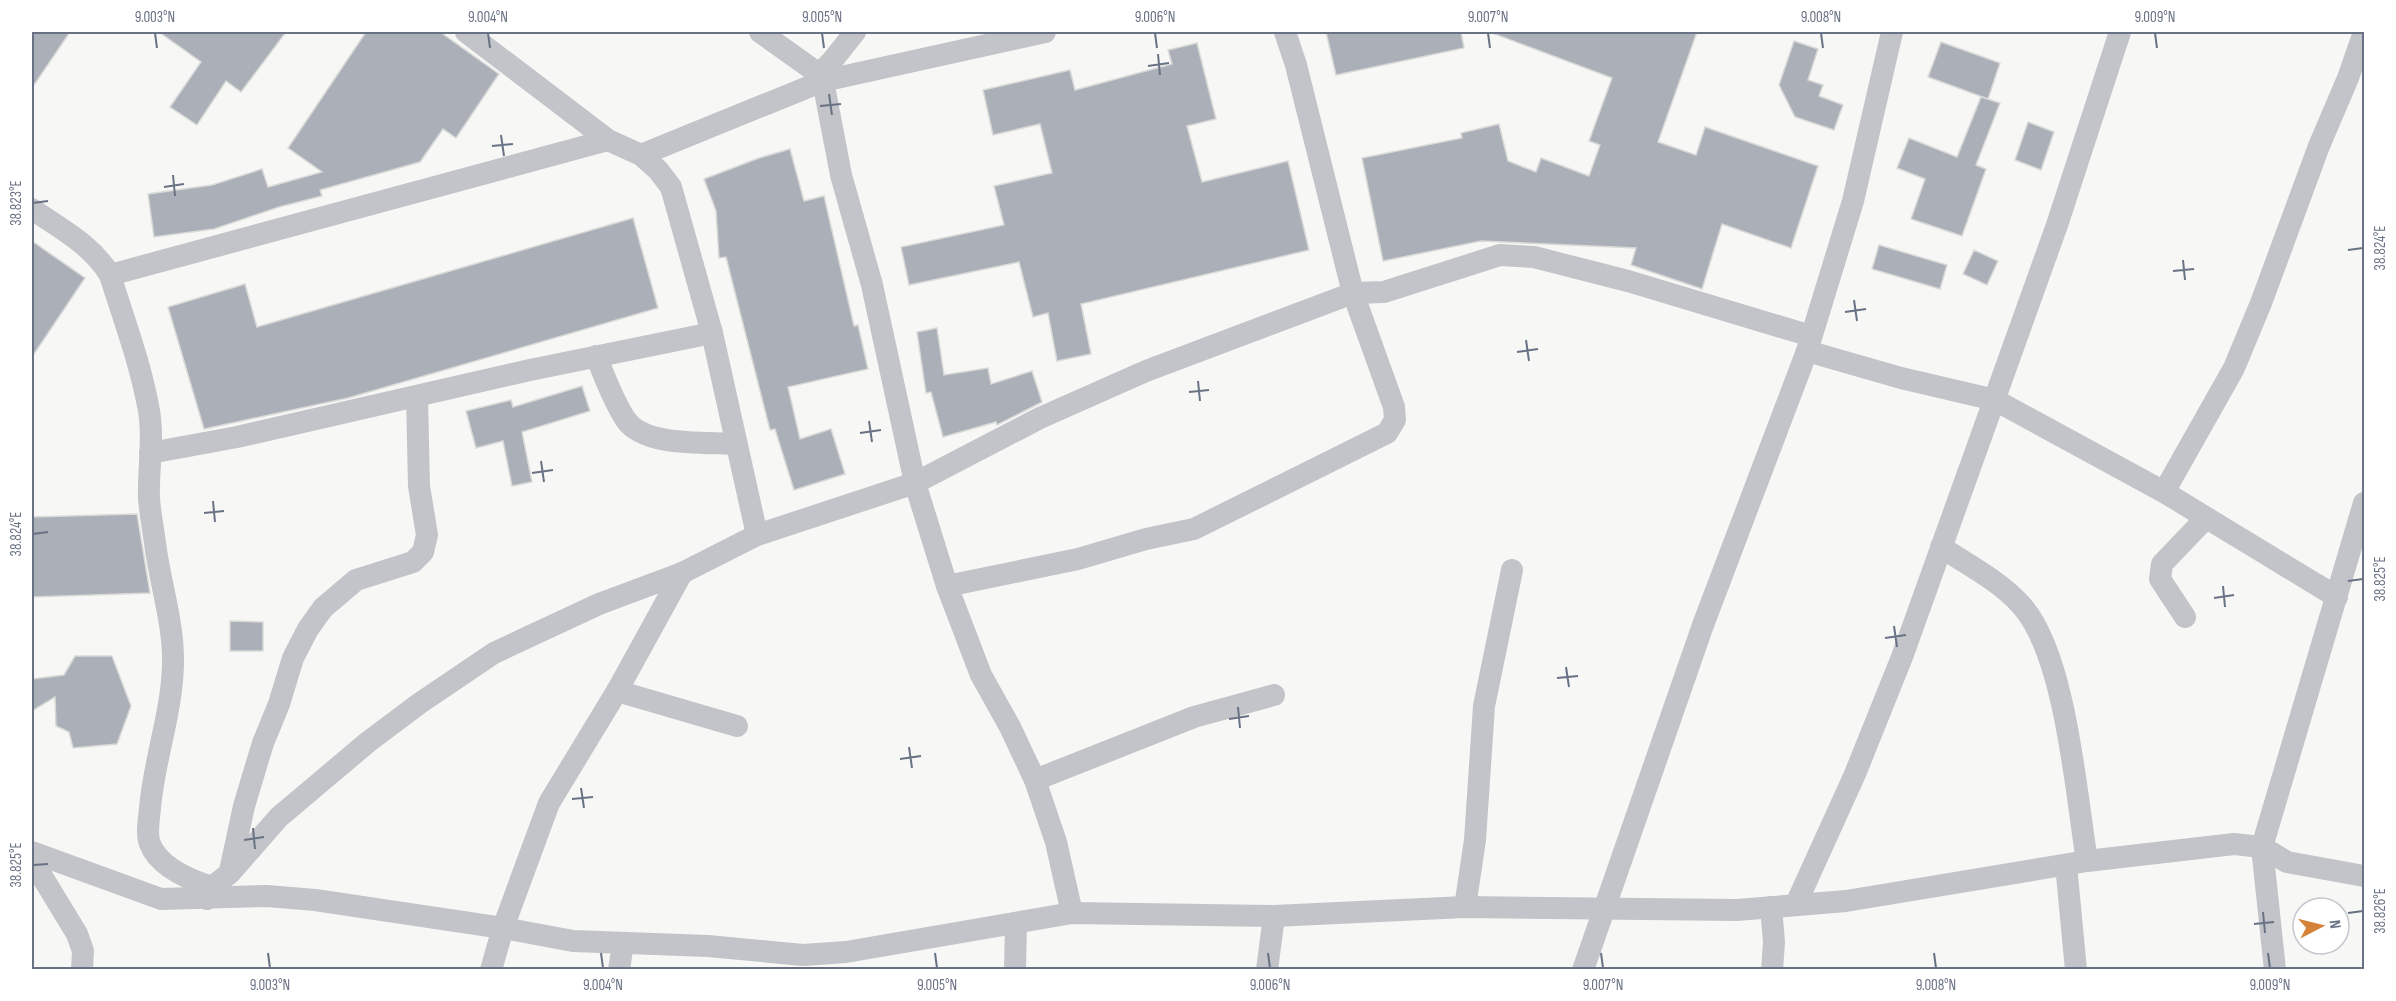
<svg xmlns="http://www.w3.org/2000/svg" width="2396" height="1001" viewBox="0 0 2396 1001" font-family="'Sofia Sans Condensed',sans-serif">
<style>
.building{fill:#abafb8;stroke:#d9dad8;stroke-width:1.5}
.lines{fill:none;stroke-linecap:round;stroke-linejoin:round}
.street{stroke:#c2c4c9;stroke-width:22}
.ticks{fill:none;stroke:#697284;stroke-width:2}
.neatline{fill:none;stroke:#697284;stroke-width:2}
.ticks-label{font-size:15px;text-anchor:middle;fill:#697284}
</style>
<rect width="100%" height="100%" fill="#f7f8f5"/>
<g class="building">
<polygon points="32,32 70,32 32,88"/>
<polygon points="159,32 286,32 241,92 226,81 197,125 170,107 201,62"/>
<polygon points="366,32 440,32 499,74 456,138 443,129 420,162 320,190 322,196 279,207 214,229 154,237 148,194 212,185 262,169 268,187 322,172 288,148"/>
<polygon points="1326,32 1461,32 1464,48 1336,75"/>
<polygon points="1492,32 1697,32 1658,142 1696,155 1705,127 1818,166 1791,248 1722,224 1702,289 1631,265 1636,248 1481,241 1383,261 1362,158 1462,138 1461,133 1499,124 1508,161 1536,172 1541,158 1589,176 1600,145 1589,141 1612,78 1492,33"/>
<polygon points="1794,41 1818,49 1808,80 1823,85 1819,96 1843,105 1834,130 1795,117 1779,85"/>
<polygon points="1941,42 2000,63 1988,99 1928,77"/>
<polygon points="1197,43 1216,119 1187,126 1202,182 1288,161 1309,250 1081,304 1091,354 1057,361 1048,313 1033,317 1019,262 909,285 901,247 1004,225 994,186 1052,173 1040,124 993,135 983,90 1070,70 1075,90 1172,64 1168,50"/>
<polygon points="1981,97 2000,103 1976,165 1986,169 1962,236 1911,219 1925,179 1897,168 1909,138 1957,157"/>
<polygon points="2028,122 2054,132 2041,170 2015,160"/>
<polygon points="790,149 804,201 824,196 854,326 858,325 868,369 788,387 800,439 831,429 845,474 794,490 775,429 770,430 726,257 719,258 716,211 704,179 759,158"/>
<polygon points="633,218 658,308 348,398 204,429 168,307 245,284 257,327"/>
<polygon points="32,241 85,278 32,357"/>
<polygon points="1879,245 1947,265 1940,289 1872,269"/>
<polygon points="1974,250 1998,261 1987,285 1963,274"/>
<polygon points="937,328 944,375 988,368 991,384 1032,371 1042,402 997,425 996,422 943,437 931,392 926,393 917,332"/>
<polygon points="582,386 590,411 522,432 532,482 512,486 503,441 476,448 466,411 511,400 513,407"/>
<polygon points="137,514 150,593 32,597 32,517"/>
<polygon points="230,621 263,622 263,651 230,651"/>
<polygon points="75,656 112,656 131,706 117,744 73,748 69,732 56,726 55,697 32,711 32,679 64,675"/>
</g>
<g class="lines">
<g class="street">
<polyline points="466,32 608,140 641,155 658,170 671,187 712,333 757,535"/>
<polyline points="760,32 819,74 823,81 841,175 872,285 915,483 947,586 981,675 1010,727 1035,780 1056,842 1072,913"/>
<polyline points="819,74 832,61 855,32"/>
<polyline points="641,155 823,81 1045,32"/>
<path d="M32,209c29,20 60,36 78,66 14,45 31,90 39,136 5,29 -1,58 0,87 1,15 4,30 6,45 5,40 19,81 18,121 -1,49 -19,96 -23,144 -1,11 -4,26 0,36 9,23 40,36 62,43"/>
<polyline points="110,275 608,140"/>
<polyline points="1807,351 1901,378 1995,400 2164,492 2337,597"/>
<path d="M596,356c9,21 17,45 30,64 19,27 79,22 110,24"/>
<polyline points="150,453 237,437 530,370 712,333"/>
<polyline points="2164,492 2234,368 2261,303 2319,146 2348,78 2364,32"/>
<path d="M1941,547c27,18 59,34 81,59 44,50 54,188 65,255"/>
<polyline points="947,586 1078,559 1146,539 1194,529 1387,433 1395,420 1394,407 1353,293 1296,65 1285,32"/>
<polyline points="2185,617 2160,579 2162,564 2206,518"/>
<polyline points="617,691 737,726"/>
<polyline points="1035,780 1194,717 1274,695"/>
<polyline points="32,852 161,899 267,896 315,900 503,928 573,941 708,946 803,955 846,952 1072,913 1274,916 1465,907 1737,910 1846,901 2087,861 2234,844 2262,847 2287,862 2364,876"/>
<polyline points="32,860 77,934 83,951 82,970"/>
<polyline points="2066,865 2076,970"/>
<polyline points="230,871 244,806 263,743 279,704 293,658 308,629 323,608 356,580 413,562 423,552 427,535 419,486 417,397"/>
<polyline points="207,899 212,887 230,873 279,817 368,742 420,703 494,653 599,604 682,573 757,535 915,483 1040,418 1146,371 1353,293 1384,292 1500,255 1534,257 1628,281 1811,336"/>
<polyline points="1796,904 1855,774 1902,657 2057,225 2120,32"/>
<polyline points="1465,907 1475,840 1484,706 1512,570"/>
<polyline points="1771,907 1774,942 1772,970"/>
<polyline points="491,970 503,928 549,803 617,691 682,573"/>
<polyline points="619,970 623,943"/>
<polyline points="1015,970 1016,923"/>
<polyline points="1267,970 1274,916"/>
<polyline points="1583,970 1703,625 1807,351 1853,201 1892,32"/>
<polyline points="2275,970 2262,847 2364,503"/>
</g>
</g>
<path class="ticks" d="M155,33l2,15M488,33l2,15M822,33l2,15M1155,33l2,15M1488,33l2,15M1821,33l2,15M2155,33l2,15M1158,54l2,21M1148,66l21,-3M829,94l3,21M820,106l21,-2M501,135l3,21M492,146l21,-2M173,175l2,21M164,187l20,-3M33,203l15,-2M2348,250l15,-2M2183,260l2,20M2173,271l21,-2M1854,300l3,21M1845,312l21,-3M1526,340l3,21M1517,352l21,-3M1198,381l2,20M1189,392l20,-2M869,421l3,21M860,433l21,-3M541,461l3,21M532,473l21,-3M213,501l2,21M204,513l20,-2M33,534l15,-2M2348,581l15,-2M2223,586l2,21M2214,598l20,-3M1894,626l3,21M1885,638l21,-3M1566,667l3,20M1557,678l21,-2M1238,707l2,21M1229,719l20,-3M909,747l3,21M900,759l21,-3M581,788l3,20M572,799l21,-2M253,828l2,21M244,840l20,-3M33,865l15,-1M2263,912l2,21M2348,913l15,-2M2254,924l20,-2M268,953l2,15M601,953l2,15M935,953l2,15M1268,953l2,15M1601,953l2,15M1934,953l2,15M2268,953l2,15"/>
<rect width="2396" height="1001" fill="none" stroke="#ffffff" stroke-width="66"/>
<g transform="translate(2321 926) rotate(83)"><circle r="28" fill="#ffffff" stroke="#c3c7ce" stroke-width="1.5"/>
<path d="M0-4.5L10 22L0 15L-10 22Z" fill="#d58239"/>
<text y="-9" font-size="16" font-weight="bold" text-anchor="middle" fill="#697284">N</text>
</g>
<rect x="33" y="33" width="2330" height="935" class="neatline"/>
<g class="ticks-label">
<text x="155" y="22">9.003°N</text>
<text x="488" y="22">9.004°N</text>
<text x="822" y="22">9.005°N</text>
<text x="1155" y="22">9.006°N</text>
<text x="1488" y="22">9.007°N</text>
<text x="1821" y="22">9.008°N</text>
<text x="2155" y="22">9.009°N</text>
<text transform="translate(16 203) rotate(-90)" y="5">38.823°E</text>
<text transform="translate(2380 248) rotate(-90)" y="5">38.824°E</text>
<text transform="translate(16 534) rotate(-90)" y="5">38.824°E</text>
<text transform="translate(2380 579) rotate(-90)" y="5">38.825°E</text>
<text transform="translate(16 865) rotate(-90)" y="5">38.825°E</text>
<text transform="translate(2380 911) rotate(-90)" y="5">38.826°E</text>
<text x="270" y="990">9.003°N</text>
<text x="603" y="990">9.004°N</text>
<text x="937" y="990">9.005°N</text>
<text x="1270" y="990">9.006°N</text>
<text x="1603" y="990">9.007°N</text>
<text x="1936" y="990">9.008°N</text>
<text x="2270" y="990">9.009°N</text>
</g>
</svg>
